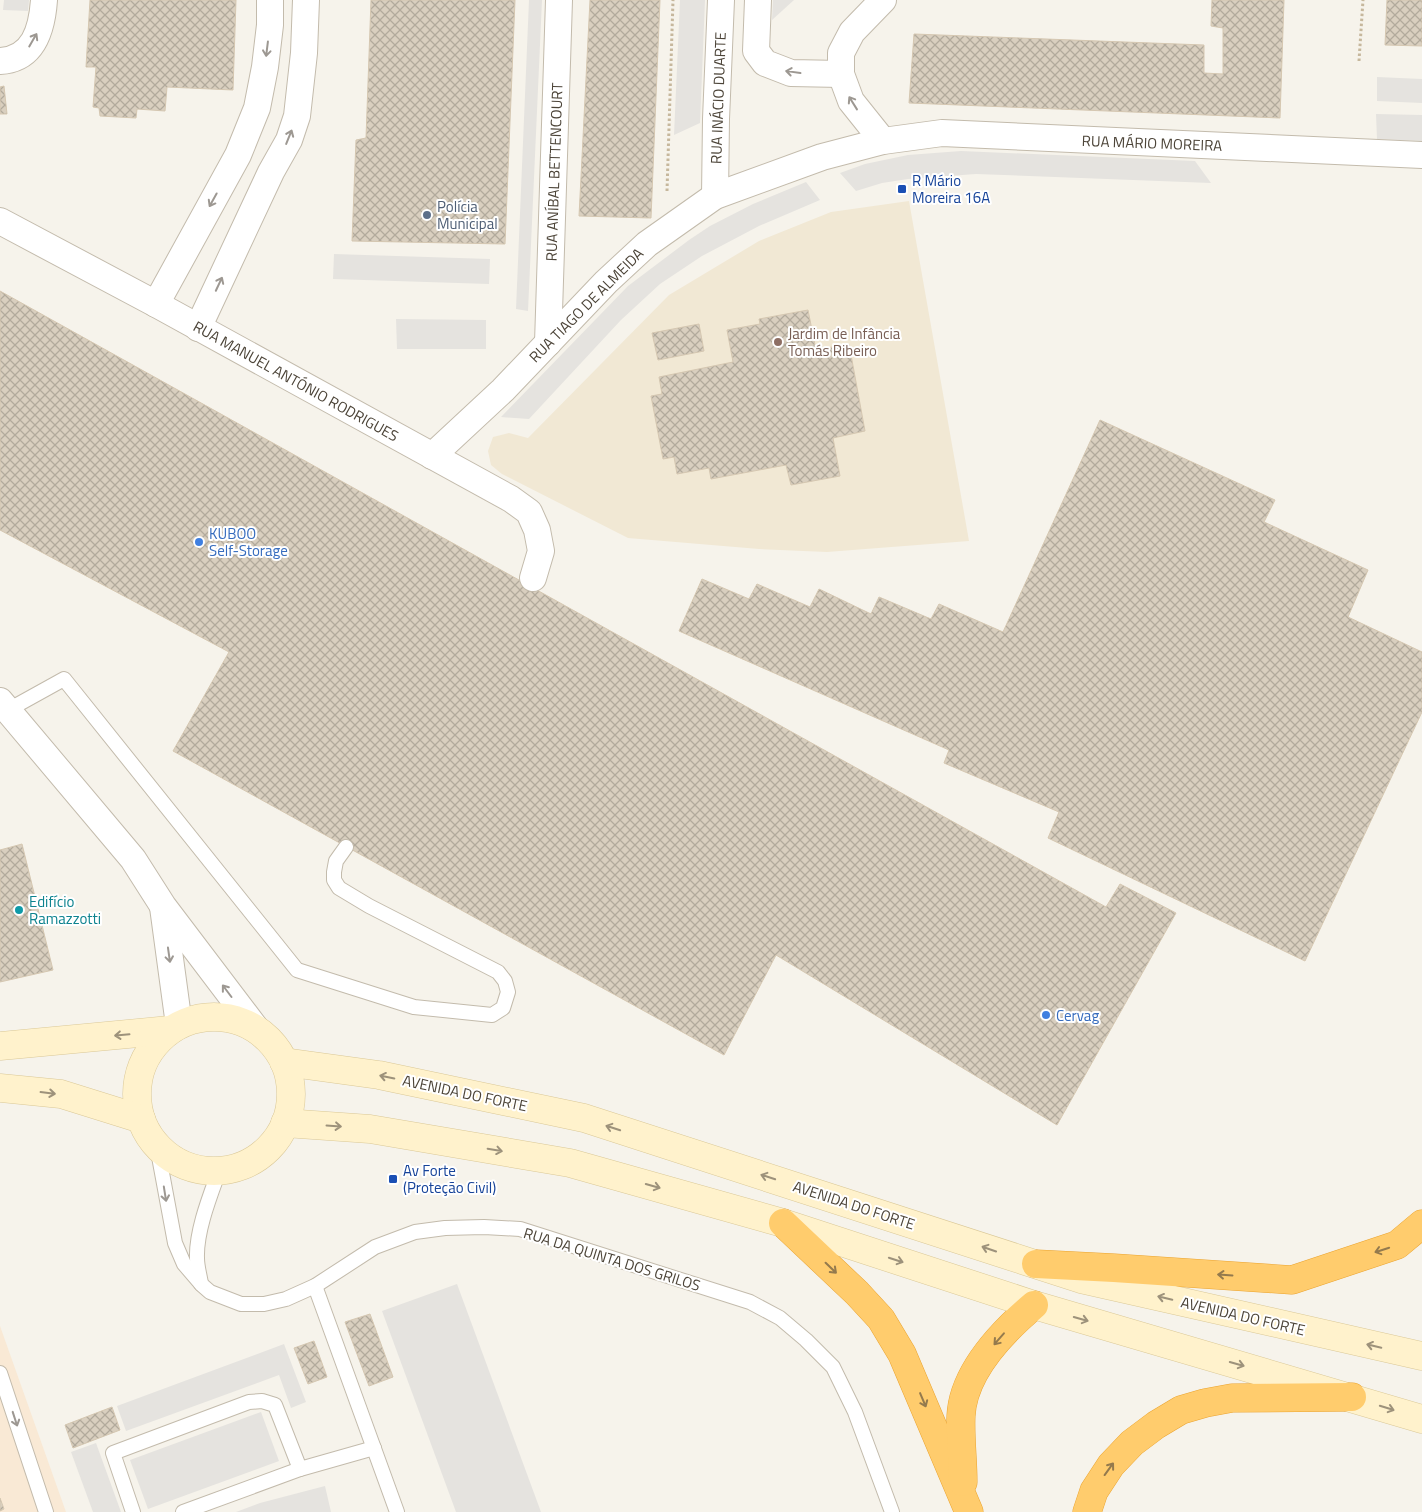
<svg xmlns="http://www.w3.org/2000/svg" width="1422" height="1512" viewBox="0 0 1422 1512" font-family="'Titillium Web',sans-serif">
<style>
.commercial{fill:#f9e9d5}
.education{fill:#f1e8d4}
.parking{fill:#e5e3df}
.building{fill:url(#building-cross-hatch);stroke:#d5c7b1}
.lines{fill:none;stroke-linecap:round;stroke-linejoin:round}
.lane-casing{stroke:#c3bbac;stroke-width:16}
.street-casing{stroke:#c3bbac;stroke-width:28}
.secondary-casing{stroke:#dac897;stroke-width:29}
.highway-casing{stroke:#eba430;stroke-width:29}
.path{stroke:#c6b79c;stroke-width:3;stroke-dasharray:2.5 2.5;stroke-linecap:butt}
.lane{stroke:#fff;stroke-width:14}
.street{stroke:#fff;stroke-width:26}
.secondary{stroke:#fff2cc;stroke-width:28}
.highway{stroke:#ffcc6d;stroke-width:28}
.oneway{stroke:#9d9892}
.oneway2{stroke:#9d927b}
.oneway3{stroke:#947a4d}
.transit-dot{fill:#1a4fb4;stroke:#fff;stroke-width:2}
.service-dot{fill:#5c6f8a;stroke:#fff;stroke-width:2}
.education-dot{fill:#8d6e63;stroke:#fff;stroke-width:2}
.shop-dot{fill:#3f7fe0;stroke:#fff;stroke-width:2}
.culture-dot{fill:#0f9aa8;stroke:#fff;stroke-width:2}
.labels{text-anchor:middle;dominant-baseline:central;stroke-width:4;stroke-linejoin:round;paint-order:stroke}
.street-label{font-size:15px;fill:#4c4438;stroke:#fff}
.transit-label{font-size:15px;fill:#164399;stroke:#fff;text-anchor:start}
.service-label{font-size:15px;fill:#4e5e75;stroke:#fff;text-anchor:start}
.education-label{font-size:15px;fill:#785e54;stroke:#fff;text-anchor:start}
.shop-label{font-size:15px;fill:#366cbe;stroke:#fff;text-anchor:start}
.culture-label{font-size:15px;fill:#0d838f;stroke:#fff;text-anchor:start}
</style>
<defs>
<pattern id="building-cross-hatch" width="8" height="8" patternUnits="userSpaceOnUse" patternTransform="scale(1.25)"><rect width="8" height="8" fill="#d9cfbf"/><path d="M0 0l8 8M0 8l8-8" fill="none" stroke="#b2aa9c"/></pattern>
</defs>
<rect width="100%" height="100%" fill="#f6f3eb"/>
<polygon class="commercial" points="0,1326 66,1512 0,1512"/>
<polygon class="education" points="909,201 969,541 827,552 759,549 628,538 502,474 491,465 488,451 493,437 509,433 528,438 669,295 759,241 831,212"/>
<g class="parking">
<polygon points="4,0 29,0 28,11 3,10"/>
<polygon points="529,0 542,0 528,311 516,309"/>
<polygon points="680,0 705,0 700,123 674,135"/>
<polygon points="773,0 794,0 772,20"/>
<polygon points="1377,77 1422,79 1422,103 1377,101"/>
<polygon points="1376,114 1422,115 1422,141 1377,139"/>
<polygon points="961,151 1195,161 1211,183 976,174 908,179 882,183 856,191 840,173 865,164 908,155"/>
<polygon points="806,182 820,200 759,226 702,256 660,284 621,320 529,419 501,417 628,286 689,240 710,226 753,204"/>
<polygon points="334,254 490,259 489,284 333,279"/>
<polygon points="396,319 486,320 486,349 397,349"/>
<polygon points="457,1284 541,1512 456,1512 382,1311"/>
<polygon points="284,1344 306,1402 291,1408 279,1375 126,1431 117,1406"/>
<polygon points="261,1412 279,1461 148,1509 130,1460"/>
<polygon points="96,1443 121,1512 93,1512 71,1452"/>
<polygon points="325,1486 331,1512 236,1512 260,1503"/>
</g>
<g class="building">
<polygon points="90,0 236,0 233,90 167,87 165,111 137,109 136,118 100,116 99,108 93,107 96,67 86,67"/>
<polygon points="371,0 515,0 505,244 352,241 356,140 366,138"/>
<polygon points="590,0 660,0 651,218 579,216"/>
<polygon points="1212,0 1284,0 1280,118 909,103 914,34 1204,45 1204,73 1223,74 1223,28 1211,26"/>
<polygon points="1387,0 1422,0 1422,46 1385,45"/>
<polygon points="4,86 7,114 0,114 0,87"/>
<polygon points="0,291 1106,907 1120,884 1176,913 1057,1125 776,955 724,1055 173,751 229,652 0,530"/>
<polygon points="808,310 816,350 849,344 865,431 833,438 840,476 791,485 786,465 711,479 709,468 677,474 674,457 663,459 651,396 662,394 659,377 733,362 727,330 760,324 759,319"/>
<polygon points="699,324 704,351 658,360 652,333"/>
<polygon points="1100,420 1275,500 1264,522 1368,570 1348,617 1422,652 1422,712 1305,961 1048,838 1059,812 944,763 949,750 679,631 702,579 749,599 757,584 810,607 819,589 871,614 879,597 931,619 939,604 1003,632"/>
<polygon points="22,844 53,970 0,982 0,850"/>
<polygon points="370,1314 393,1377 369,1386 345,1322"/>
<polygon points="314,1341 327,1377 308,1384 294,1348"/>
<polygon points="112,1407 120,1430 73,1448 65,1425"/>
<polygon points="0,1498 4,1509 0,1511"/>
</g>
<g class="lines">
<g class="lane-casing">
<g id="lane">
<polyline points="8,710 64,679 297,970 414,1007 492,1015 503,1008 508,992 505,981 498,972 369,906 339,888 334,880 334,872 336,861 346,847"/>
<polyline points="157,1146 175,1243 184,1264 202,1285 210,1292 241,1304 264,1304 286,1299 315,1286 375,1247 415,1232 445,1228 484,1227 520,1229 750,1302 780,1318 806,1340 833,1367 855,1412 892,1512"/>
<path d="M201,1284c-1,-8 -4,-17 -4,-26 -1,-27 13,-62 22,-87"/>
<polyline points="315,1286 397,1512"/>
<polyline points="0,1373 46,1512"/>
<polyline points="133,1512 113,1453 249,1402 262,1401 275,1405 300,1469 374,1448"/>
<polyline points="183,1512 300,1469"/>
</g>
</g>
<g class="street-casing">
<g id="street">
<polyline points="758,0 756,51 765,63 791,73 841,74"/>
<polyline points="883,0 852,32 841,53 841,74 851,101 883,141"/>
<path d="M0,61c34,-2 42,-32 44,-61"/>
<polyline points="715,196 716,119 721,0"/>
<polyline points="0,221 156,304 511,499 529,512 537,530 541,551 533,578"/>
<polyline points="156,304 238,155 257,108 265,67 270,25 270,0"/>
<polyline points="198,328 271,172 289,140 297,116 304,53 306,0"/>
<polyline points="548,343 559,0"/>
<polyline points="432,456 503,390 606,282 647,244 715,196 822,157 883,141 942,133 1422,155"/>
<polyline points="0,701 133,859 163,906 257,1030"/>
<polyline points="163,907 179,1025"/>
</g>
</g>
<g class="secondary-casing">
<g id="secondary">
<circle cx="214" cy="1094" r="77"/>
<polyline points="0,1046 170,1030"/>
<polyline points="284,1062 379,1075 584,1118 1081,1279 1422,1356"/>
<polyline points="0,1088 61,1094 141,1119"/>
<polyline points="285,1123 370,1129 570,1163 783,1223 1034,1305 1422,1419"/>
</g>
</g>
<g class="highway-casing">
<g id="highway">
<polyline points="783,1223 857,1293 881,1319 902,1354 969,1512"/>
<polyline points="1036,1264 1114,1268 1292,1280 1397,1245 1422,1224"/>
<path d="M963,1482c0,-22 -3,-44 -2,-66 2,-44 41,-84 73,-111"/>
<polyline points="1087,1512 1094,1491 1111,1465 1132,1443 1156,1425 1181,1410 1205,1403 1232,1398 1352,1397"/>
</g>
</g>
<g class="path">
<polyline points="1359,61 1363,0"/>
<polyline points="667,191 673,0"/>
</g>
<use href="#lane" class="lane"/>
<use href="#street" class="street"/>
<use href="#secondary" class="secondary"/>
<use href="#highway" class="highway"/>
</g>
<defs><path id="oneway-shaft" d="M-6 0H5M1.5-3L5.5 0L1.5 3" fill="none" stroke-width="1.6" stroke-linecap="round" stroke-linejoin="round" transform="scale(1.25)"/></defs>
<g class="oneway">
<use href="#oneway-shaft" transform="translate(33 40) rotate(-60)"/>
<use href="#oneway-shaft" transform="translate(267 49) rotate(97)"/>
<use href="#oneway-shaft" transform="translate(793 72) rotate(-172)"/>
<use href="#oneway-shaft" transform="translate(853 103) rotate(-122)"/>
<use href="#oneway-shaft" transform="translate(289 137) rotate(-68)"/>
<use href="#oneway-shaft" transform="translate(213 200) rotate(119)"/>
<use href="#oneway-shaft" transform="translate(219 284) rotate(-65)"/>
<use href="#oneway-shaft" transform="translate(169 955) rotate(82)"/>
<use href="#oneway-shaft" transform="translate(227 991) rotate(-127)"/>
<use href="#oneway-shaft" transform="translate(165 1194) rotate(81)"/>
<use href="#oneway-shaft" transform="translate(15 1419) rotate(72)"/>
</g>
<g class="oneway2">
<use href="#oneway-shaft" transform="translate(122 1035) rotate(175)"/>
<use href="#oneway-shaft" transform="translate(387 1077) rotate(-168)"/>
<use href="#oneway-shaft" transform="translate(48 1093) rotate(7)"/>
<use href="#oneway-shaft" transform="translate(334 1126) rotate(4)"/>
<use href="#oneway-shaft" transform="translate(613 1128) rotate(-162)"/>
<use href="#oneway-shaft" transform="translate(495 1150) rotate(10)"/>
<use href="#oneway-shaft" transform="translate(768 1177) rotate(-162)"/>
<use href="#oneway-shaft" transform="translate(653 1186) rotate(16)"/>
<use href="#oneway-shaft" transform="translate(989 1249) rotate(-161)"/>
<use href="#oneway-shaft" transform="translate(896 1260) rotate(18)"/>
<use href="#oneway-shaft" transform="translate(1165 1298) rotate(-167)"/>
<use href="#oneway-shaft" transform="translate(1081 1319) rotate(16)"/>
<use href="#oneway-shaft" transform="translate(1374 1346) rotate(-167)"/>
<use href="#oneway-shaft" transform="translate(1237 1364) rotate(16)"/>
<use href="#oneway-shaft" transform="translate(1387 1408) rotate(17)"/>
</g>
<g class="oneway3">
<use href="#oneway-shaft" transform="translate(1382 1250) rotate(162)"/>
<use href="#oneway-shaft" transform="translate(831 1268) rotate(44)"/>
<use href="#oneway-shaft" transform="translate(1225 1275) rotate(-176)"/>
<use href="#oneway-shaft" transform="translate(999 1339) rotate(131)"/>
<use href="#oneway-shaft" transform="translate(923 1400) rotate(67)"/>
<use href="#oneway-shaft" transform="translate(1109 1469) rotate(-54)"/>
</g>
<g class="transit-dot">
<rect x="897" y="184" width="10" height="10" rx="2.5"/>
<rect x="388" y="1174" width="10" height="10" rx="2.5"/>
</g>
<circle class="service-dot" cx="427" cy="215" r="5"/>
<circle class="education-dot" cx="778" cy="342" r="5"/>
<g class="shop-dot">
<circle cx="199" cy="542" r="5"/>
<circle cx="1046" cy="1015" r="5"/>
</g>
<circle class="culture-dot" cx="19" cy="910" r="5"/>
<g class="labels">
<g class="street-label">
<text transform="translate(718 98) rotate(-88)">RUA INÁCIO DUARTE</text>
<text transform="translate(1152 143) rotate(2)">RUA MÁRIO MOREIRA</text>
<text transform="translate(554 172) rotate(-88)">RUA ANÍBAL BETTENCOURT</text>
<text transform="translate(586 305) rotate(-45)">RUA TIAGO DE ALMEIDA</text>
<text transform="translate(296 381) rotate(29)">RUA MANUEL ANTÓNIO RODRIGUES</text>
<text transform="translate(465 1093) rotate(12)">AVENIDA DO FORTE</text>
<text transform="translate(854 1205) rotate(18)">AVENIDA DO FORTE</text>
<text transform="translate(612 1259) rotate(17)">RUA DA QUINTA DOS GRILOS</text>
<text transform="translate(1243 1316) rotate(13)">AVENIDA DO FORTE</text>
</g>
<g class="transit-label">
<text x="912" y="180">R Mário<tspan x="912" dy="17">Moreira 16A</tspan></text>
<text x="403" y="1170">Av Forte<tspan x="403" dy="17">(Proteção Civil)</tspan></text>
</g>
<g class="service-label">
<text x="437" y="206">Polícia<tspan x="437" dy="17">Municipal</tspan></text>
</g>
<g class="education-label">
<text x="788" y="333">Jardim de Infância<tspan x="788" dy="17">Tomás Ribeiro</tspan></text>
</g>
<g class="shop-label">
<text x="209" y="533">KUBOO<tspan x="209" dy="17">Self-Storage</tspan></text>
<text x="1056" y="1015">Cervag</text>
</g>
<g class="culture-label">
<text x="29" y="901">Edifício<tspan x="29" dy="17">Ramazzotti</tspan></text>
</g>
</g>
</svg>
